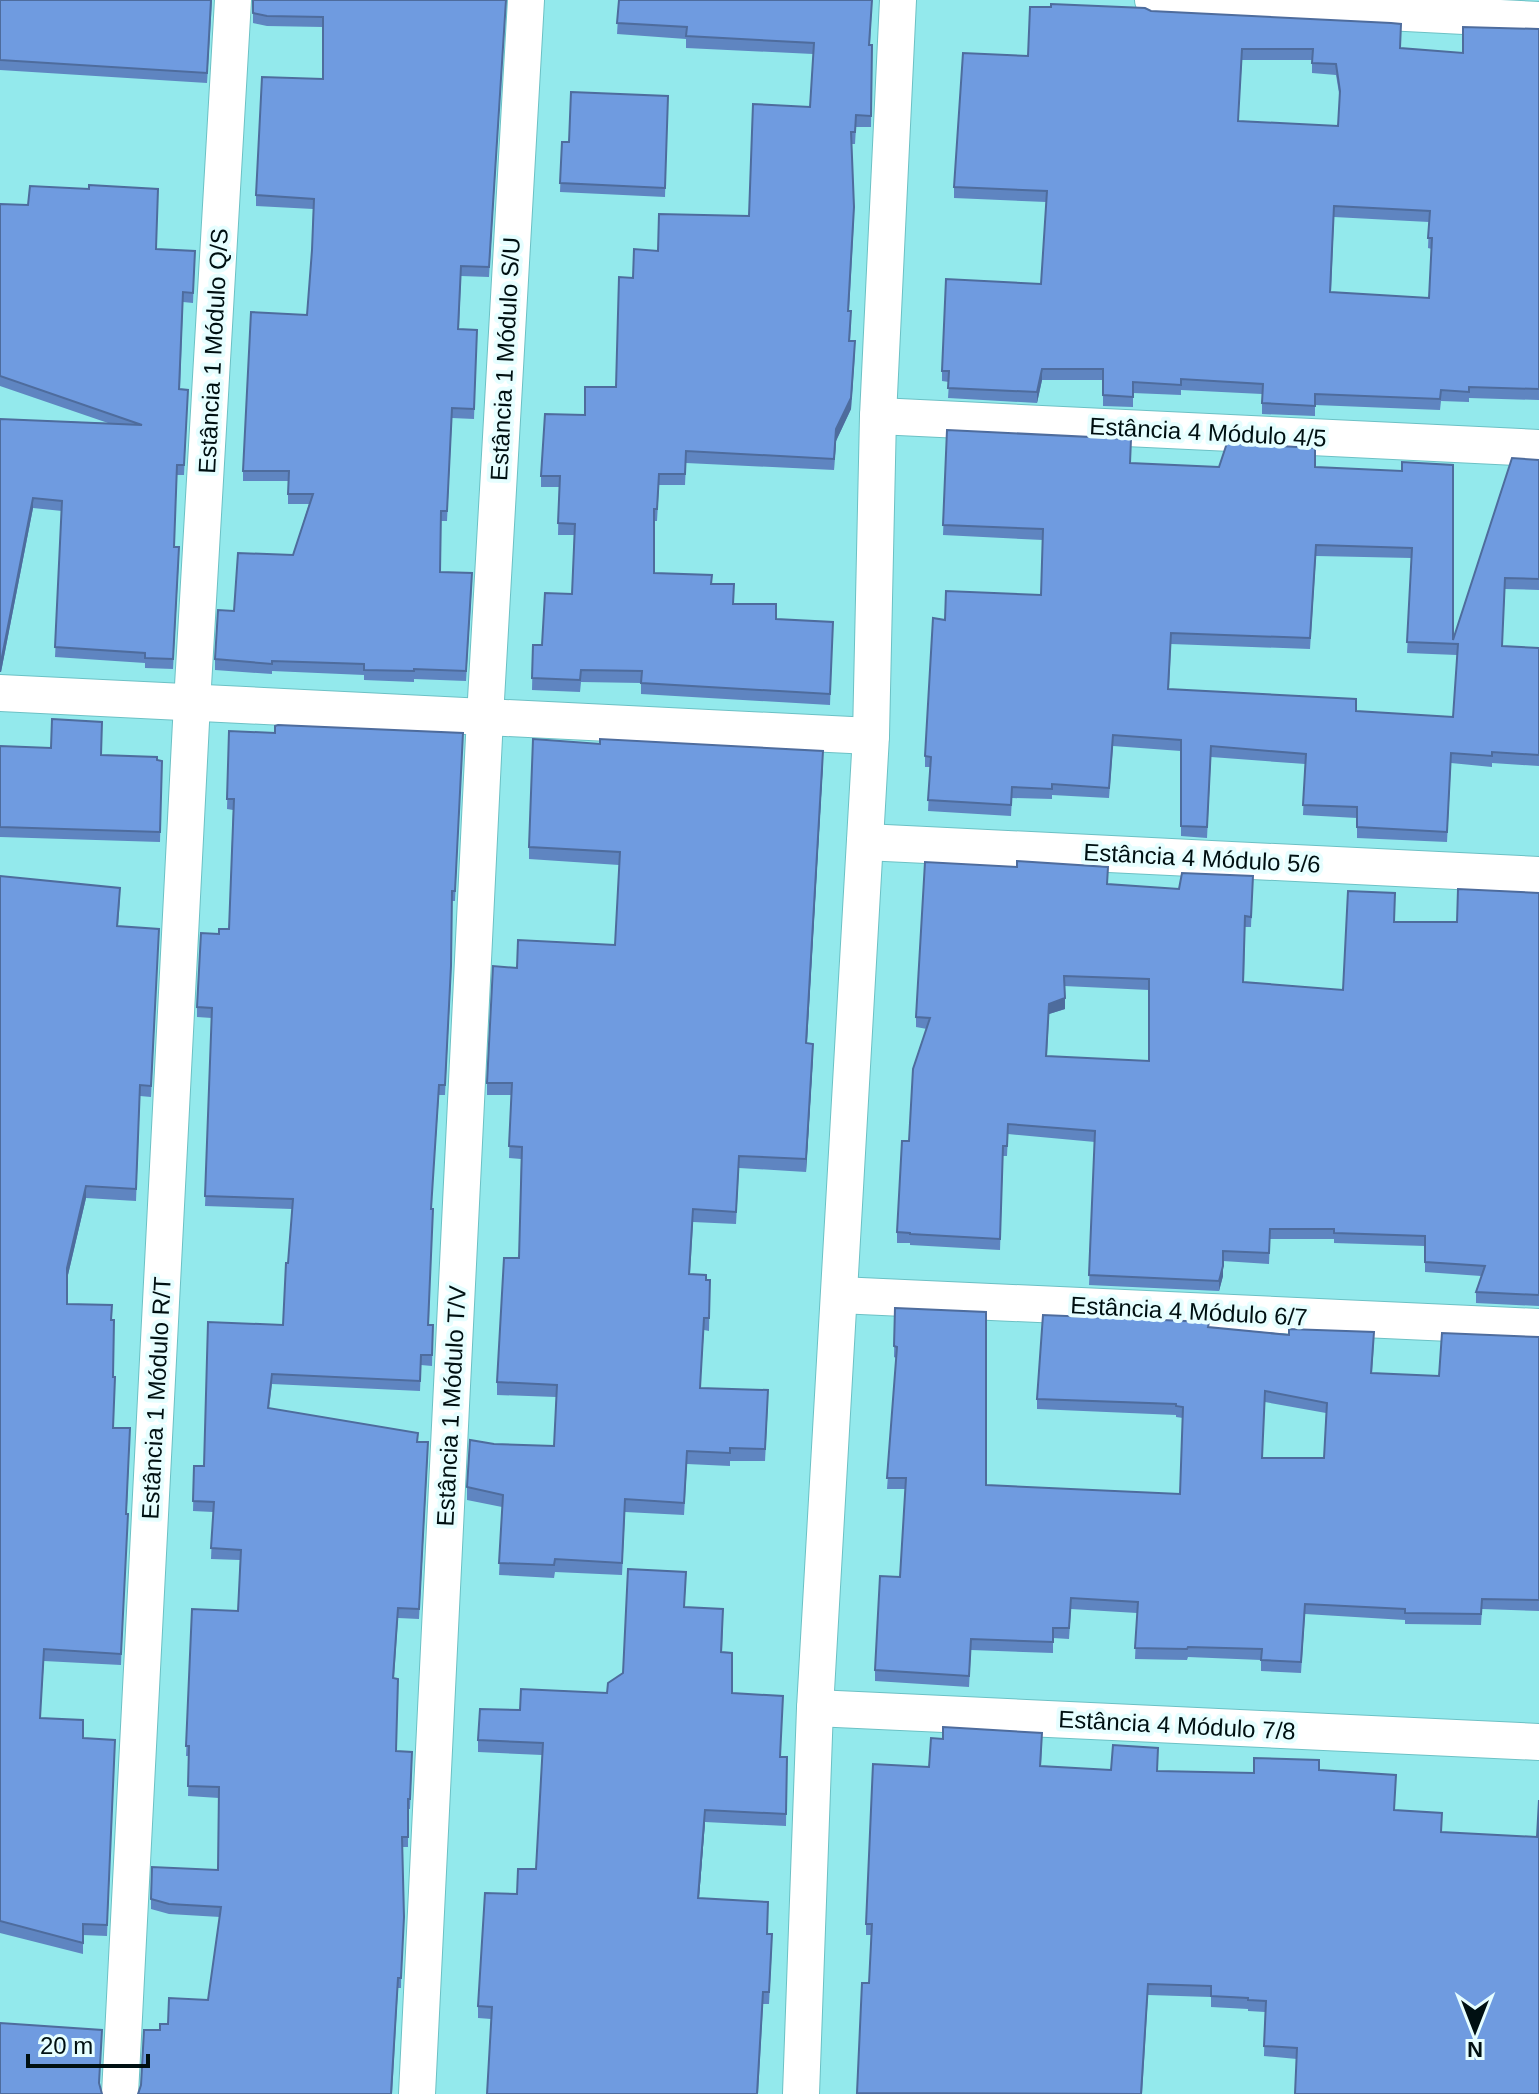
<svg xmlns="http://www.w3.org/2000/svg" width="1539" height="2094" viewBox="0 0 1539 2094" font-family="Helvetica,sans-serif">
<style>
.lines{fill:none;stroke-linecap:round;stroke-linejoin:round}
.street-casing{stroke:#6cc1c5;stroke-width:38}
.street{stroke:#fff;stroke-width:36}
.wall{fill:#5f85c1;fill-rule:evenodd}
.shaded-wall{fill:#4e6c9d}
.building{fill:#6f9be0;stroke:#4e6c9d;stroke-width:2;fill-rule:evenodd}
.labels{text-anchor:middle;dominant-baseline:central;stroke-width:8;stroke-linejoin:round;paint-order:stroke}
.street-label{font-size:24px;fill:#001012;stroke:#e6feff}
</style>
<rect width="100%" height="100%" fill="#93e9ec"/>
<g class="lines">
<g class="street-casing">
<g id="street">
<polyline points="1153,0 1539,20"/>
<polyline points="878,416 1539,448"/>
<polyline points="0,693 871,736"/>
<polyline points="865,842 1539,875"/>
<polyline points="839,1295 1539,1327"/>
<polyline points="815,1708 1539,1742"/>
<polyline points="120,2094 192,703 233,0"/>
<polyline points="417,2094 485,717 526,0"/>
<polyline points="801,2094 815,1708 871,736 878,416 898,0"/>
</g>
</g>
<use href="#street" class="street"/>
</g>
<g class="wall">
<polygon points="0,0 212,0 207,83 0,70"/>
<polygon points="253,0 506,0 489,277 461,276 459,329 477,330 474,419 452,418 447,521 441,521 440,572 472,583 466,681 414,679 414,682 364,680 364,675 272,671 272,674 215,670 215,659 234,611 293,555 309,504 288,504 288,481 243,481 243,471 307,315 312,250 313,209 256,206 256,195 323,79 323,27 267,26 253,23"/>
<polygon points="619,0 872,0 870,45 872,45 871,127 856,127 855,144 851,144 854,219 849,311 851,323 850,341 855,353 851,409 836,441 834,470 686,463 685,485 659,485 657,521 654,521 654,573 712,584 734,604 776,619 833,622 830,705 641,694 641,683 581,682 580,692 532,690 533,645 542,645 572,594 574,535 558,535 559,487 541,487 541,476 585,415 616,387 633,278 658,251 749,216 810,107 813,54 686,48 686,39 617,34"/>
<path d="M1151,11l250,37 62,5 76,-24v371l-70,-2v4l-28,-1 -1,9 -125,-5v11l-53,-2v-20l-81,-4v5l-48,-2v14l-30,-1v-26h-61l-5,23 -89,-5 1,-16 -7,-1v-10l99,-87 5,-82 -92,-4v-11l74,-131zM1242,60h70v13l24,2 4,24 -2,27 -100,-5zM1334,217l95,5 -1,26 4,1 -3,49 -98,-6z"/>
<polygon points="668,96 665,197 560,192 562,142 569,142"/>
<polygon points="0,204 156,249 195,251 193,303 183,302 180,389 188,390 184,475 177,475 174,547 179,557 173,669 145,668 145,663 55,657 62,511 33,508 1,672 0,672 0,419 108,423 0,386"/>
<path d="M947,430l183,33 89,4h96l87,4 51,169 86,-180v130l-34,-1 -3,57 37,2v118l-47,-3v4l-41,-4 -4,79 -90,-4v-20l-54,-3 2,-51 -94,-7 -4,81 -26,-2v-85l-68,-5 -4,52 -57,-3v4l-40,-1 -1,18 -83,-5 2,-44h-5v-11l20,-136 96,-25 2,-55 -100,-5zM1316,556l96,2 -5,95 50,2 -4,62 -97,-6 -187,-22 2,-45 139,5z"/>
<polygon points="229,731 275,733 463,733 455,901 452,901 451,976 445,1095 439,1095 431,1209 429,1325 433,1325 432,1366 421,1365 420,1391 272,1384 269,1408 417,1442 428,1452 419,1619 398,1618 394,1678 396,1751 412,1763 410,1809 408,1809 408,1847 403,1847 401,1988 398,1988 392,2094 160,2030 168,2024 208,2000 220,1917 169,1914 151,1909 151,1899 218,1870 219,1798 188,1796 189,1756 186,1756 192,1609 238,1611 240,1560 211,1559 213,1512 193,1511 194,1466 204,1466 283,1325 292,1209 205,1206 212,1018 197,1017 197,1007 219,934 229,929 233,810 227,809"/>
<polygon points="0,746 162,761 160,842 0,837"/>
<polygon points="823,763 807,1043 813,1056 806,1172 739,1168 736,1224 693,1222 690,1274 710,1280 709,1331 704,1330 700,1388 768,1403 765,1461 730,1461 730,1466 687,1464 684,1515 625,1512 622,1575 555,1572 554,1578 499,1575 502,1507 467,1500 467,1487 494,1444 554,1446 556,1397 497,1395 497,1382 519,1258 521,1159 509,1158 511,1095 487,1095 487,1083 517,968 615,945 619,865 529,859 529,847"/>
<polygon points="0,876 120,899 118,926 159,929 151,1097 140,1096 136,1201 86,1198 67,1279 67,1304 112,1320 114,1428 130,1428 121,1665 44,1661 40,1718 83,1738 115,1740 107,1936 83,1935 83,1954 0,1933"/>
<path d="M1253,876l-2,51h-6l-1,55 99,8 51,-68h63l82,-29v413l-63,-3v-11l5,-16 -56,-4v-26l-91,-3v-4h-64l-1,25 -46,-3v15l-4,15 -130,-6 6,-143 -87,-8 -1,22h-4l-3,94 -90,-5v-2h-13v-11l12,-91 18,-112 -11,-2v-10l192,-133 71,5zM1064,986l85,4v71l-102,-5 2,-42 16,-5z"/>
<path d="M895,1308l91,177 194,9 3,-76 -7,-1v-2l-139,-6v-10l172,-72 165,15 -2,31 67,3 100,-39v274l-57,-2 -1,16 -76,-1v-4l-100,-6 -4,59 -40,-2v-11l-73,-3 -1,3 -52,-1 2,-46 -66,-4 -2,30 -16,-1v15l-82,-3 -2,37 -94,-6v-11l25,-93 5,-88h-18l9,-131 -2,-1zM1265,1402l61,11 -2,45h-62z"/>
<polygon points="686,1584 684,1607 723,1621 722,1652 732,1693 781,1757 787,1757 786,1826 705,1822 699,1898 767,1934 772,1946 769,2004 763,2004 758,2094 487,2094 491,2019 478,2018 478,2006 517,1894 536,1869 542,1755 478,1752 478,1740 520,1710 607,1693 623,1673"/>
<polygon points="1042,1744 1041,1766 1111,1770 1254,1773 1319,1770 1394,1810 1441,1832 1537,1837 1539,2094 1297,2059 1264,2056 1265,2012 1248,2011 1248,2009 1211,2007 1211,1997 1148,1995 1142,2094 857,2094 862,1983 869,1983 871,1935 866,1935 866,1924 929,1767"/>
</g>
<g class="shaded-wall">
<polygon points="855,341 851,409 836,441 834,470 836,429"/>
<polygon points="1042,369 1042,380 1037,403 1037,392"/>
<polygon points="33,498 33,508 1,672 0,672 0,662"/>
<polygon points="823,751 823,763 806,1056 806,1043"/>
<polygon points="1065,998 1065,1009 1049,1014 1049,1004"/>
<polygon points="813,1044 813,1056 806,1172 806,1159"/>
<polygon points="86,1186 86,1198 67,1279 67,1268"/>
<polygon points="1223,1266 1223,1276 1219,1291 1219,1281"/>
<polygon points="705,1810 705,1822 698,1910 698,1898"/>
</g>
<g class="building">
<polygon points="0,0 211,0 207,73 0,60"/>
<polygon points="253,0 506,0 489,267 461,266 458,329 477,330 474,409 452,408 447,511 441,511 440,572 472,573 466,671 414,669 414,671 364,670 364,664 272,661 272,664 215,659 218,610 234,611 238,553 293,555 313,494 288,494 289,471 243,471 251,312 307,315 312,250 314,199 256,195 262,77 323,79 323,17 267,16 253,13"/>
<polygon points="619,0 872,0 869,45 872,45 871,116 856,115 855,132 851,132 854,207 848,311 851,311 849,341 855,341 851,398 836,429 834,459 686,451 685,474 659,474 657,509 654,509 654,573 712,575 711,584 734,584 733,604 776,604 776,619 833,622 830,694 641,683 642,671 581,670 580,680 532,678 533,645 542,645 545,593 572,594 575,524 558,523 560,476 541,476 545,414 585,415 585,387 616,387 619,277 633,278 634,249 658,251 659,214 749,216 753,104 810,107 814,43 686,36 687,27 617,23"/>
<path d="M1051,4l94,4 6,3 240,12 10,1 -1,24 63,5v-26l76,2v360l-70,-2v5l-28,-2 -1,9 -125,-5v12l-53,-3 1,-19 -82,-5v6l-48,-3v15l-30,-2v-26h-61l-5,23 -89,-4 1,-17h-7l4,-92 95,5 6,-93 -93,-4 9,-134 65,3 2,-49h21zM1242,49h71l-1,14 24,1 4,27 -2,35 -100,-5zM1334,206l96,5 -2,27h4l-3,60 -99,-6z"/>
<polygon points="571,92 668,96 665,188 560,183 562,142 569,142"/>
<polygon points="89,185 158,189 156,249 195,251 193,293 183,292 179,389 188,390 184,465 177,465 174,547 179,547 173,659 145,658 145,653 55,647 62,501 33,498 1,662 0,662 0,419 142,425 0,376 0,204 28,205 30,186 89,189"/>
<path d="M947,430l184,9 -1,24 89,4 8,-24 88,5v19l87,4v-9l51,3v175l59,-182 27,2v119l-34,-1 -3,68 37,2v107l-47,-3v4l-41,-3 -4,79 -90,-5v-20l-54,-2 3,-51 -95,-8 -4,81 -26,-1v-86l-68,-5 -4,53 -57,-4v5l-40,-2 -1,18 -83,-5 3,-43 -6,-1 8,-138 12,2 1,-29 95,4 2,-66 -100,-4zM1316,545l96,3 -5,94 51,2 -5,73 -97,-6v-12l-188,-10 3,-56 139,5z"/>
<polygon points="52,719 102,722 101,755 157,757 157,760 162,761 160,832 0,827 0,746 51,748"/>
<polygon points="278,725 463,733 455,891 452,891 451,966 445,1085 439,1085 431,1209 433,1209 428,1325 433,1325 432,1355 421,1355 420,1381 272,1374 268,1408 418,1433 417,1442 428,1442 419,1609 398,1608 393,1678 398,1679 396,1751 412,1752 410,1799 408,1799 408,1837 402,1837 404,1917 401,1978 398,1978 391,2094 138,2094 141,2085 144,2030 160,2030 160,2024 168,2024 169,1998 208,2000 221,1907 169,1904 151,1899 152,1867 218,1870 219,1787 188,1786 189,1746 186,1746 192,1609 238,1611 241,1550 211,1548 214,1502 193,1501 194,1466 204,1466 208,1322 283,1325 286,1263 288,1263 293,1199 205,1196 212,1008 197,1007 201,933 219,934 219,929 229,929 234,799 227,799 229,731 275,733 275,726"/>
<polygon points="533,739 600,744 600,739 823,751 806,1043 813,1044 806,1159 739,1156 736,1212 693,1209 689,1274 706,1275 706,1280 710,1280 709,1318 704,1318 700,1388 768,1390 765,1449 730,1448 730,1453 687,1451 684,1503 625,1499 622,1563 555,1559 554,1565 499,1563 503,1495 467,1487 470,1440 494,1444 554,1446 557,1385 497,1382 504,1258 519,1258 522,1147 509,1146 512,1083 487,1083 493,966 517,968 518,940 615,945 620,852 529,847"/>
<path d="M1017,861l91,6 -1,17 72,5 3,-16 71,3 -2,41 -6,-1 -2,66 100,8 5,-99 47,2 -1,29h63l1,-33 81,4v402l-63,-3 9,-26 -60,-4v-26l-91,-3v-4h-64l-1,24 -46,-2v15l-4,15 -130,-6 6,-144 -87,-7 -1,22h-4l-3,93 -90,-5v-1l-13,-1 5,-91h7l4,-72 17,-51 -14,-1 9,-155 92,5zM1064,976l85,3v82l-103,-5 3,-52 16,-6z"/>
<polygon points="0,876 120,888 117,926 159,929 151,1086 140,1085 136,1189 86,1186 67,1268 67,1304 112,1305 111,1320 114,1320 113,1377 115,1377 113,1428 130,1428 126,1514 128,1514 121,1654 44,1649 40,1718 83,1720 83,1738 115,1740 107,1925 83,1924 83,1943 0,1921"/>
<path d="M895,1308l91,4v173l194,9 3,-87 -7,-1v-2l-139,-5 6,-84 166,7 -1,5 81,8v-6l85,3 -3,41 68,3 3,-43 97,4v263l-57,-1 -1,15 -76,-1v-4l-100,-5 -4,58 -40,-2 1,-11 -74,-2 -1,2 -52,-1 3,-46 -67,-4 -2,30h-16v14l-82,-3 -2,37 -94,-6 5,-94 20,1 6,-99h-19l10,-131 -3,-1zM1265,1391l62,12 -3,55h-62z"/>
<polygon points="628,1569 686,1572 684,1607 723,1609 721,1652 732,1653 732,1693 783,1696 780,1757 787,1757 786,1814 705,1810 698,1898 768,1902 767,1934 772,1934 769,1992 763,1992 757,2094 487,2094 492,2007 478,2006 485,1893 517,1894 518,1869 536,1869 543,1743 478,1740 480,1709 520,1710 521,1689 607,1693 608,1683 623,1673"/>
<polygon points="943,1727 1042,1733 1040,1766 1111,1770 1113,1745 1158,1748 1157,1771 1254,1773 1254,1758 1319,1760 1319,1770 1396,1775 1394,1810 1442,1813 1441,1832 1537,1837 1539,1800 1539,2094 1295,2094 1297,2048 1264,2046 1266,2001 1248,2000 1248,1998 1211,1996 1211,1986 1148,1984 1141,2094 857,2093 862,1983 869,1983 872,1924 866,1924 873,1764 929,1767 931,1738 943,1739"/>
<polygon points="0,2023 102,2030 99,2083 102,2094 0,2094"/>
</g>
<g class="labels">
<g class="street-label">
<text transform="translate(213 351) rotate(-87)">Estância 1 Módulo Q/S</text>
<text transform="translate(505 359) rotate(-87)">Estância 1 Módulo S/U</text>
<text transform="translate(1208 432) rotate(3)">Estância 4 Módulo 4/5</text>
<text transform="translate(1202 858) rotate(3)">Estância 4 Módulo 5/6</text>
<text transform="translate(1189 1311) rotate(3)">Estância 4 Módulo 6/7</text>
<text transform="translate(156 1398) rotate(-87)">Estância 1 Módulo R/T</text>
<text transform="translate(451 1406) rotate(-87)">Estância 1 Módulo T/V</text>
<text transform="translate(1177 1725) rotate(3)">Estância 4 Módulo 7/8</text>
</g>
</g>
<g transform="translate(1475 2030) rotate(180)" stroke="#e6feff" stroke-width="6" paint-order="stroke">
<path d="M0-6L14 30L0 20L-14 30Z" fill="#001012"/>
<text y="-12" font-size="22" font-weight="bold" text-anchor="middle" fill="#001012">N</text>
</g>
<path d="M28 2054v12h120v-12" fill="none" stroke="#001012" stroke-width="4"/>
<text x="40" y="2054" font-size="24" fill="#001012" stroke="#e6feff" stroke-width="6" paint-order="stroke">20 m</text>
</svg>
